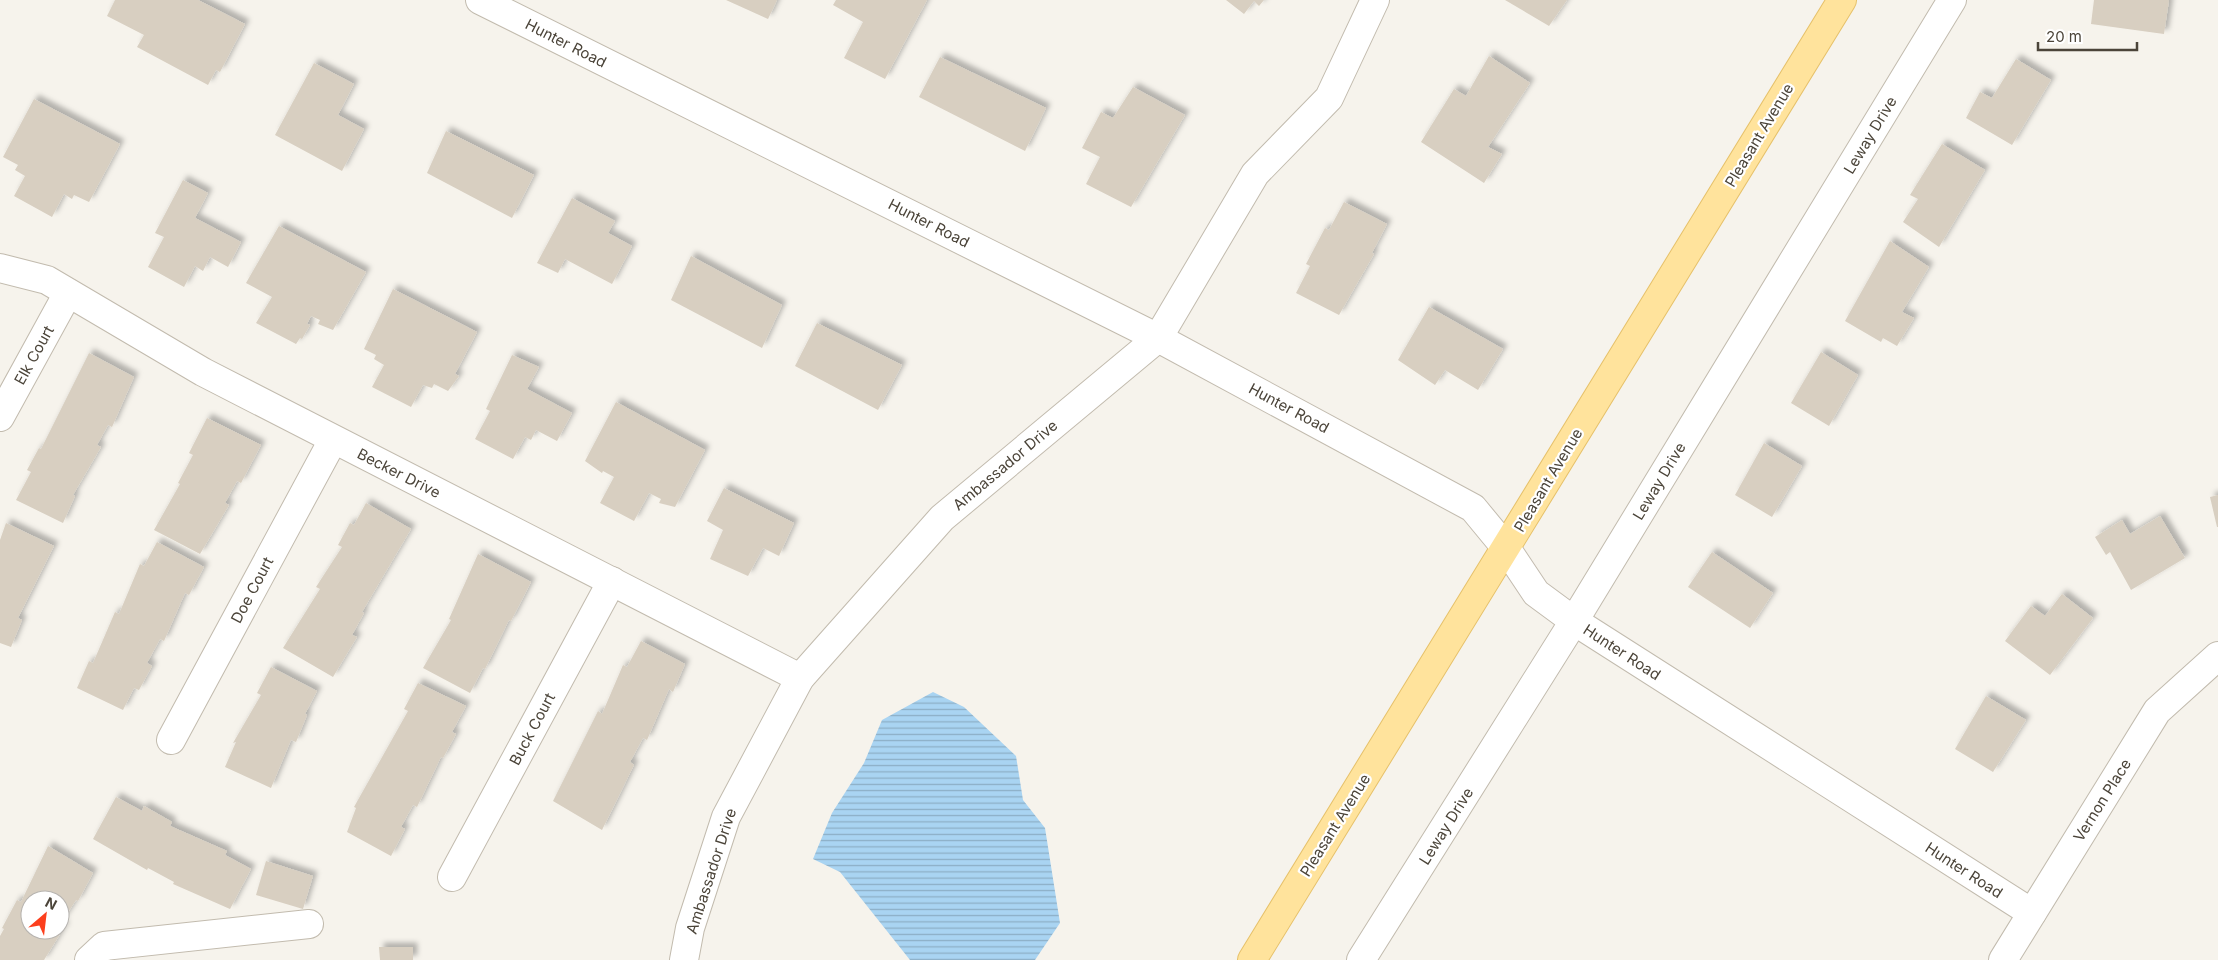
<svg xmlns="http://www.w3.org/2000/svg" width="2218" height="960" viewBox="0 0 2218 960" font-family="Inter,sans-serif">
<style>
.water{fill:url(#water-rules)}
.building{fill:#d8cfc1;fill-rule:evenodd;filter:url(#shadow)}
.lines{fill:none;stroke-linecap:round;stroke-linejoin:round}
.minor-casing{stroke:#c2bbae;stroke-width:30}
.major-casing{stroke:#e6c16a;stroke-width:30}
.minor{stroke:#fff;stroke-width:28}
.major{stroke:#ffe39c;stroke-width:28}
.labels{text-anchor:middle;dominant-baseline:central;stroke-width:4.5;stroke-linejoin:round;paint-order:stroke}
.street-label{font-size:15px;fill:#4b4439;stroke:#fff}
</style>
<defs>
<pattern id="water-rules" width="6" height="5" patternUnits="userSpaceOnUse" patternTransform="scale(1.25)"><rect width="6" height="5" fill="#a9d4f2"/><path d="M0 2.5h6" fill="none" stroke="#8caec5"/></pattern>
<filter id="shadow"><feDropShadow dx="4.5" dy="-4.5" stdDeviation="2.5" flood-color="#0004"/></filter>
</defs>
<rect width="100%" height="100%" fill="#f6f3ec"/>
<polygon class="water" points="933,692 964,707 1016,756 1023,800 1045,828 1060,923 1035,960 910,960 840,872 813,859 832,813 864,763 882,720"/>
<g class="building">
<polygon points="115,0 198,0 245,24 220,72 216,70 208,85 137,47 144,35 107,16"/>
<polygon points="726,0 777,0 768,19"/>
<polygon points="836,0 927,0 885,79 844,58 863,22 833,5"/>
<polygon points="1226,0 1264,0 1259,6 1254,1 1244,14"/>
<polygon points="1505,0 1567,0 1549,26"/>
<polygon points="2094,0 2169,0 2164,34 2091,24"/>
<polygon points="1489,56 1530,83 1488,147 1502,154 1484,183 1421,142 1454,89 1466,96"/>
<polygon points="940,57 1046,108 1025,151 919,97"/>
<polygon points="2016,59 2051,80 2012,145 1966,118 1980,92 1992,98"/>
<polygon points="314,63 354,84 338,115 364,129 342,171 275,135"/>
<polygon points="1133,87 1185,115 1131,207 1086,184 1100,157 1082,148 1101,112 1113,118"/>
<polygon points="34,99 120,144 89,202 74,195 72,199 64,194 52,217 14,196 25,176 15,170 18,165 3,157"/>
<polygon points="446,131 534,175 512,218 427,173"/>
<polygon points="1942,144 1985,170 1939,247 1903,222 1918,199 1910,195"/>
<polygon points="183,180 208,193 195,218 241,242 228,267 210,257 203,271 195,266 184,287 148,267 164,237 155,233"/>
<polygon points="572,198 615,221 608,233 632,246 612,284 565,259 558,273 537,263"/>
<polygon points="1344,202 1387,224 1372,253 1374,254 1339,315 1296,293 1310,266 1306,264 1325,228 1329,230"/>
<polygon points="279,226 366,272 333,330 318,324 320,320 311,316 307,324 310,325 302,339 300,338 296,344 256,323 272,297 246,283"/>
<polygon points="1890,241 1929,267 1902,312 1914,318 1897,346 1883,338 1881,342 1845,321"/>
<polygon points="691,256 782,305 762,348 671,300"/>
<polygon points="393,289 477,332 455,374 459,376 448,391 434,384 432,388 423,385 411,407 372,387 384,365 374,359 376,355 364,349"/>
<polygon points="1429,307 1503,349 1478,390 1445,370 1435,385 1398,360"/>
<polygon points="817,323 902,365 878,410 795,366"/>
<polygon points="1821,352 1858,375 1829,426 1791,403"/>
<polygon points="89,353 134,377 112,427 108,425 97,445 101,447 73,495 75,496 63,523 16,500 31,472 27,470 39,448 41,449"/>
<polygon points="512,355 539,367 527,389 572,413 557,441 536,430 531,440 525,437 513,459 475,439 490,411 486,409"/>
<polygon points="616,402 705,450 675,507 659,503 661,499 649,493 634,521 600,503 614,477 603,471 602,473 585,461"/>
<polygon points="207,418 261,445 241,483 237,481 225,503 229,505 200,554 154,530 180,484 178,483 193,455 189,453"/>
<polygon points="1764,443 1802,466 1772,517 1735,495"/>
<polygon points="724,488 794,523 779,556 763,548 748,576 710,559 723,530 707,521"/>
<polygon points="2218,495 2218,527 2217,527 2210,497"/>
<polygon points="366,503 411,529 362,612 364,613 352,635 357,637 333,677 283,648 320,589 316,587 342,547 338,545 350,523 354,525"/>
<polygon points="2160,516 2185,558 2131,590 2110,552 2106,555 2095,537 2122,520 2130,534"/>
<polygon points="6,523 54,546 18,618 22,620 11,647 0,643 0,540"/>
<polygon points="157,542 204,567 189,595 185,593 164,641 160,639 147,663 152,666 139,690 134,688 123,710 77,688 89,661 93,663 115,612 119,614 140,564 144,566"/>
<polygon points="1712,552 1773,593 1750,628 1688,587"/>
<polygon points="478,554 531,582 511,621 509,620 485,669 483,668 470,693 423,668 451,620 449,619"/>
<polygon points="2062,594 2093,618 2050,675 2005,641 2031,606 2045,616"/>
<polygon points="641,641 685,664 673,692 669,689 647,740 643,738 630,762 634,765 602,830 553,801 598,711 602,714 623,665 627,667"/>
<polygon points="271,667 317,691 305,714 307,715 296,742 291,740 271,788 225,767 236,742 233,743 261,695 257,693"/>
<polygon points="418,683 466,706 452,732 456,734 443,758 441,757 417,807 413,805 401,827 405,829 391,856 347,832 356,808 354,807 408,711 404,709"/>
<polygon points="1986,696 2026,720 1993,772 1955,749"/>
<polygon points="116,797 142,811 144,806 172,822 170,826 227,851 225,855 251,869 230,909 173,884 174,882 148,868 147,870 93,839"/>
<path d="M48,846l45,27 -15,28 -2,-1 -15,23 4,3 -21,34h-44v-24l4,-7 -2,-1 15,-28 4,2zM30,900h30v30h-30z"/>
<polygon points="266,861 313,876 303,909 256,895"/>
<polygon points="379,947 413,947 413,960 380,960"/>
</g>
<g class="lines">
<g class="minor-casing">
<g id="minor">
<polyline points="480,0 1158,338 1473,508 1506,548 1536,593 1574,621 2032,913"/>
<polyline points="0,268 47,280 203,372 800,678"/>
<polyline points="0,417 68,293"/>
<polyline points="171,740 333,440"/>
<polyline points="452,877 612,581"/>
<polyline points="89,960 104,946 309,924"/>
<polyline points="684,960 690,928 726,817 800,678 942,518 1158,338 1255,174 1329,98 1375,0"/>
<polyline points="1361,960 1574,621 1952,0"/>
<polyline points="2003,960 2157,711 2218,656"/>
</g>
</g>
<g class="major-casing">
<polyline id="major" points="1252,960 1842,0"/>
</g>
<use href="#minor" class="minor"/>
<use href="#major" class="major"/>
</g>
<g class="labels">
<g class="street-label">
<text transform="translate(566 43) rotate(27)">Hunter Road</text>
<text transform="translate(1759 135) rotate(-59)">Pleasant Avenue</text>
<text transform="translate(1870 135) rotate(-59)">Leway Drive</text>
<text transform="translate(929 223) rotate(27)">Hunter Road</text>
<text transform="translate(34 355) rotate(-61)">Elk Court</text>
<text transform="translate(1289 408) rotate(28)">Hunter Road</text>
<text transform="translate(1005 465) rotate(-40)">Ambassador Drive</text>
<text transform="translate(399 473) rotate(27)">Becker Drive</text>
<text transform="translate(1548 480) rotate(-59)">Pleasant Avenue</text>
<text transform="translate(1659 481) rotate(-59)">Leway Drive</text>
<text transform="translate(252 590) rotate(-62)">Doe Court</text>
<text transform="translate(1622 652) rotate(33)">Hunter Road</text>
<text transform="translate(532 729) rotate(-62)">Buck Court</text>
<text transform="translate(2102 800) rotate(-58)">Vernon Place</text>
<text transform="translate(1335 825) rotate(-58)">Pleasant Avenue</text>
<text transform="translate(1446 826) rotate(-58)">Leway Drive</text>
<text transform="translate(1964 870) rotate(33)">Hunter Road</text>
<text transform="translate(711 871) rotate(-72)">Ambassador Drive</text>
</g>
</g>
<g transform="translate(45 915) rotate(28)"><circle r="24" fill="#ffffff" stroke="#b7b4b0"/>
<path d="M0-4L9 19L0 12L-9 19Z" fill="#fc3f1d"/>
<text y="-8" font-size="14" font-weight="bold" text-anchor="middle" fill="#4b4439">N</text>
</g>
<path d="M2038 42v8h99v-8" fill="none" stroke="#4b4439" stroke-width="2.5"/>
<text x="2046" y="42" font-size="15" fill="#4b4439" stroke="#ffffff" stroke-width="4" paint-order="stroke">20 m</text>
</svg>
